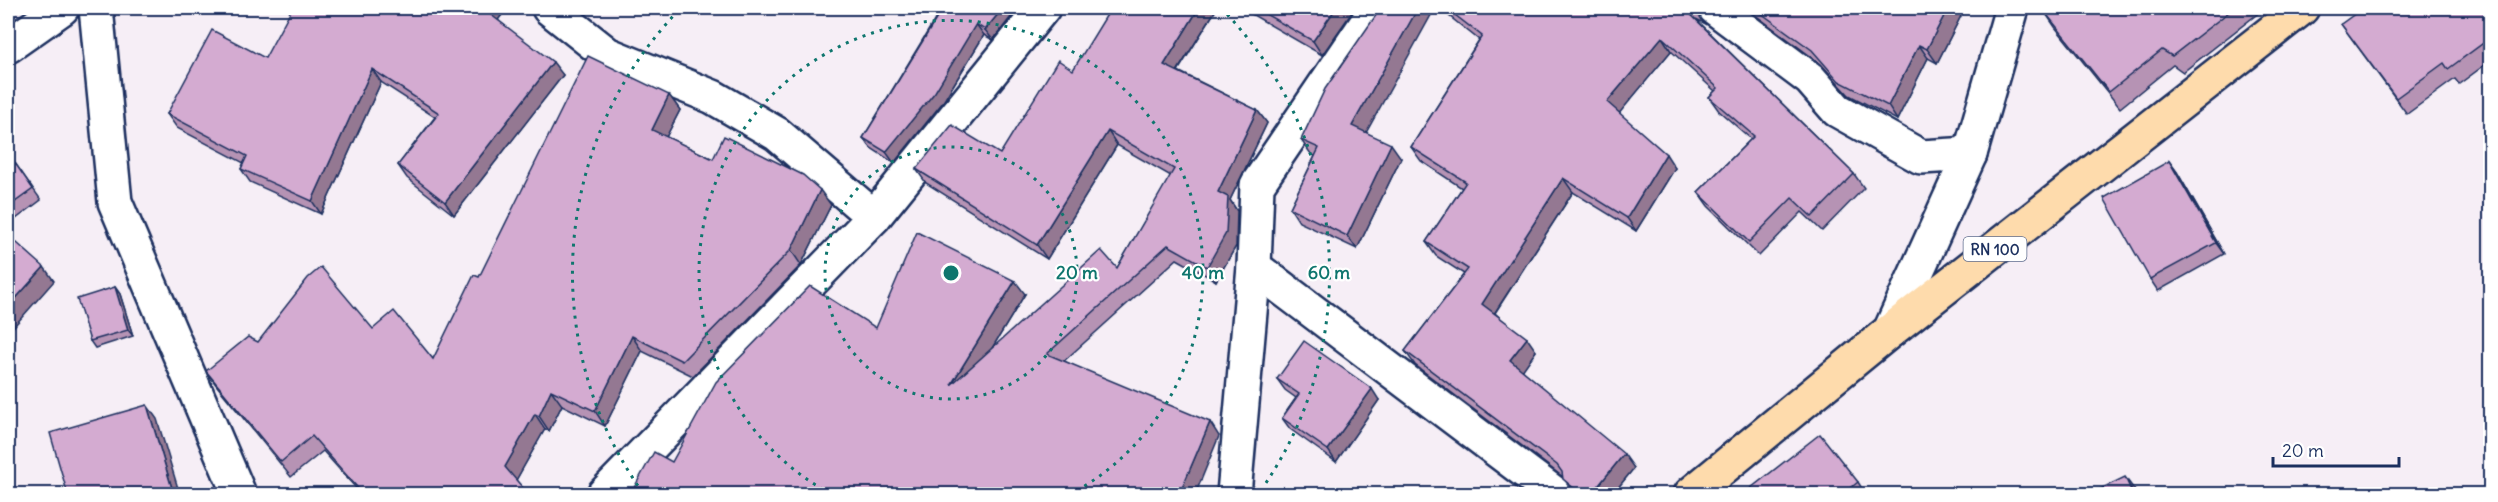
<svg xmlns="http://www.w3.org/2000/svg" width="2498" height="502" viewBox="0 0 2498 502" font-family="Delius,sans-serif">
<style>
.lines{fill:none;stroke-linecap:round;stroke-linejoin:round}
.minor-casing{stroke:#1b2f5e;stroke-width:38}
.major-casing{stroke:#1b2f5e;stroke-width:38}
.minor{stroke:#fff;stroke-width:33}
.major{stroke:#fedbac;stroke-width:33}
.wall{fill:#b693b4;stroke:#1b2f5e;stroke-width:1.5}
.shaded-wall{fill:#947892;stroke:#1b2f5e;stroke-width:1.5}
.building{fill:#d4abd1;stroke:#1b2f5e;stroke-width:1.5}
.ring{fill:none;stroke:#0f766e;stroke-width:3;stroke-dasharray:3 6}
.labels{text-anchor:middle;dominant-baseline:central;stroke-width:4.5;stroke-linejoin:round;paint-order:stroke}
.shield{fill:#fff;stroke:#5f6d8e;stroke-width:1.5}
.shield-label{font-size:15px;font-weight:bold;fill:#1b2f5e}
.centre{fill:#0f766e;stroke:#fff;stroke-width:3}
.ring-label{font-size:18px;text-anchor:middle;font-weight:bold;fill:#0f766e;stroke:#fff;stroke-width:4.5;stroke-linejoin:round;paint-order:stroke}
</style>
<rect width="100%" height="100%" fill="#f6eef6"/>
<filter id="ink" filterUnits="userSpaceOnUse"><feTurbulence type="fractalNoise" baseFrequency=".0167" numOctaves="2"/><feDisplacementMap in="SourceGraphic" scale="12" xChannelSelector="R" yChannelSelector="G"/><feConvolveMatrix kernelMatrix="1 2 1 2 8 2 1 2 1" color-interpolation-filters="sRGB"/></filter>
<g filter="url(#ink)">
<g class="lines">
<g class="minor-casing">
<g id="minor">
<polyline points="96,8 115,202 239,494"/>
<polyline points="549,8 607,54 713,97 777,134 874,217"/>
<polyline points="1715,8 1810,79 1837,110 1921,157 1970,154"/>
<polyline points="8,46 62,8"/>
<polyline points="1254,267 1555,494"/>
<polyline points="1890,331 1970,154 2012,8"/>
<polyline points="604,494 874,217 1043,8"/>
<polyline points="1234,494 1254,267 1257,185 1377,8"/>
</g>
</g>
<g class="major-casing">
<polyline id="major" points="1691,494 1890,331 2302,8"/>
</g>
<use href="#minor" class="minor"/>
<use href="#major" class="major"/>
</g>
<g class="wall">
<polygon points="507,8 498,20 563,75 454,215 407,178 398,165 435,117 381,82 321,214 250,182 241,169 244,163 177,128 167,114"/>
<polygon points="941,8 1018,8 993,40 984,35 943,102 894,163 871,148 863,138 942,8"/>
<polygon points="1217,8 1178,71 1257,110 1267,123 1230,200 1237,211 1236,246 1216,281 1177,259 1064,361 1219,436 672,462 876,328 1025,294 992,348 1117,268 1171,176 1117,145 1047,259 926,183 916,169 1000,154 1073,70"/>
<polygon points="1241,8 1355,8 1322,55"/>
<polygon points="1439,8 1697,8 1698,14 1704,23 1696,19 1854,174 1864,188 1822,231 1802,212 1759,256 1708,206 1698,192 1751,139 1719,111 1709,97 1715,91 1671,51 1619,113 1675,168 1636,231 1573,192 1495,313 1536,351 1522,370 1634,468 1612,495 1576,495 1573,492 1563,477 1415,365 1405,351 1464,274 1436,256 1426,242 1462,188 1421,161 1411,147 1479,40"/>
<polygon points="1746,8 1965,8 1937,63 1928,58 1897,120 1849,95 1821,64"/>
<polygon points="2048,8 2265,8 2183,72 2173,65 2120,108 2055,27 2044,11"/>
<polygon points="2490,8 2490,61 2459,84 2455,79 2407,114 2341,24"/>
<polygon points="669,95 680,110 666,137 713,159 831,205 801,265 693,376 642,351 605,426 562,405 549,431 545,429 516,480 529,495 362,495 323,451 291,477 217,386 206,371 258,342 373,329 433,359 479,277"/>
<polygon points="1366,132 1401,158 1357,249 1299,222 1290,208 1315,156 1311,154 1301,140"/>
<polygon points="8,153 41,200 8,225"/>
<polygon points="2169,161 2177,172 2224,254 2158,291 2150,279"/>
<polygon points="115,287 120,294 133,336 95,348 90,341"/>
<polygon points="1277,379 1379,400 1336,462 1290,429 1282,418 1296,398 1285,390"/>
<polygon points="1858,482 1866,495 1742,495"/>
</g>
<g class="shaded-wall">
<polygon points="488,8 507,8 495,24 486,11"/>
<polygon points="1003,8 1018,8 993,40 985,30"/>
<polygon points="1199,8 1217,8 1173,78 1164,65"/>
<polygon points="1336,8 1355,8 1322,55 1313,41"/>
<polygon points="1418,8 1435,8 1362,140 1352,126"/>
<polygon points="1692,8 1697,8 1698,14"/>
<polygon points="1948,8 1965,8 1937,63 1927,49"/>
<polygon points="976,24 984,35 943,102 894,163 886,152"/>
<polygon points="1662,37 1671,51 1617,116 1607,102"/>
<polygon points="1919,45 1928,58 1897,120 1888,106"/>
<polygon points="553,62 563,75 454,215 445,202"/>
<polygon points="372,69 381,82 321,214 312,201"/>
<polygon points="669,95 680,110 662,145 652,130"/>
<polygon points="1257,110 1267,123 1230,200 1237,211 1236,246 1216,281 1207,267 1218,192"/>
<polygon points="1108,131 1117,145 1047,259 1037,245"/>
<polygon points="1391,144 1401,158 1357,249 1347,236"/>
<polygon points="1666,154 1675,168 1636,231 1627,218"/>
<polygon points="2169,161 2177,172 2224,254 2216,243"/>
<polygon points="1563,178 1573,192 1492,317 1482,304"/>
<polygon points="820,190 831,205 801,265 791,250"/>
<polygon points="44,267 54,281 8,333 8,307"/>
<polygon points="1015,281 1025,294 961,399 951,385"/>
<polygon points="115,287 120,294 133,336 128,330"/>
<polygon points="632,336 642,351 605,426 595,411"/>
<polygon points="1527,338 1536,351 1520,374 1510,360"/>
<polygon points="1372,389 1379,400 1336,462 1328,450"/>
<polygon points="551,390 562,405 549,431 539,416"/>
<polygon points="147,405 157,419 180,495 174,495"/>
<polygon points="535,414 545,429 515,482 505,467"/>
<polygon points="1210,422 1219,436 1195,495 1179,495"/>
<polygon points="1624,454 1634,468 1612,495 1591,495"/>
<polygon points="2125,477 2136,492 2137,495 2133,495"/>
</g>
<g class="building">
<polygon points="292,8 488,8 486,11 553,62 445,202 398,165 439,113 372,69 312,201 241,169 247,156 167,114 212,30 265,58"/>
<polygon points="943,8 1003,8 985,30 976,24 935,92 886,152 863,138"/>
<polygon points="1111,8 1199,8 1164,65 1257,110 1218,192 1228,197 1226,233 1207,267 1168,245 1047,354 1210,422 1179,495 630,495 654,452 672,462 716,382 810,286 876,328 917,232 1015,281 951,385 1101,250 1117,268 1174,169 1108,131 1037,245 916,169 952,125 1000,154 1058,60 1073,70"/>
<polygon points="1255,8 1336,8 1313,41"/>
<polygon points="1381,8 1418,8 1352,126 1391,144 1347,236 1290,208 1319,148 1301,140 1325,89"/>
<polygon points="1446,8 1684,8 1854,174 1812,217 1792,198 1749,242 1698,192 1754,136 1709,97 1718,88 1662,37 1607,102 1666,154 1627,218 1563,178 1482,304 1527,338 1510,360 1624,454 1591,495 1582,495 1563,479 1562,472 1557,465 1405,351 1468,269 1426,242 1466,182 1411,147 1482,36"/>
<polygon points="1754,8 1948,8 1927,49 1919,45 1888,106 1839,81 1812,50"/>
<polygon points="2048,8 2234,8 2172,56 2162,50 2109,92 2044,11"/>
<polygon points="2363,8 2490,8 2490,38 2448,69 2444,63 2396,98 2341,24"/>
<polygon points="588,56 669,95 652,130 713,159 724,136 803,175 820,190 791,250 682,361 632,336 595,411 551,390 539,416 535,414 505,467 529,495 364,495 312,436 281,462 206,371 248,337 258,342 308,278 321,267 373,329 394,311 433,359 474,275 479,277"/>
<polygon points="8,153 33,189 8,207"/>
<polygon points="2169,161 2216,243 2150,279 2104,198"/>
<polygon points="8,235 44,267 8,307"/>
<polygon points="115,287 128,330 90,341 77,299"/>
<polygon points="1304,341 1372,389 1328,450 1282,418 1299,394 1277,379"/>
<polygon points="147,405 174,495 68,495 50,433"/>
<polygon points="1820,434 1858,482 1842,495 1742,495"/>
<polygon points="2125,477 2133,495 2088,495"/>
</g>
</g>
<g class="ring">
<circle cx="951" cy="273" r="126"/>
<path d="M831 494A252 252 0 1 1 1071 494"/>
<path d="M643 493A378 378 0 0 1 681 8M1221 8A378 378 0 0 1 1259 493"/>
</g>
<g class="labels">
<rect class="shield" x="1963.5" y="237" width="63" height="24" rx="4.5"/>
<g class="shield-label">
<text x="1995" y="249">RN 100</text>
</g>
</g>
<circle cx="951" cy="273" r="9" class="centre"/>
<g class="ring-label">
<text x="1077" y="279">20 m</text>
<text x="1203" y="279">40 m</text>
<text x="1329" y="279">60 m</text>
</g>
<rect width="2498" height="502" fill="none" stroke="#fff" stroke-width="30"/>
<rect x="15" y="15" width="2468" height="472" fill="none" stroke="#1b2f5e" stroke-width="2" filter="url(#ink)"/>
<path d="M2273 457v9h126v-9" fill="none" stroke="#1b2f5e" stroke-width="3"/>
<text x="2282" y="457" font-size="18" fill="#1b2f5e" stroke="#ffffff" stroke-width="4.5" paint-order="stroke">20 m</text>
</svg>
